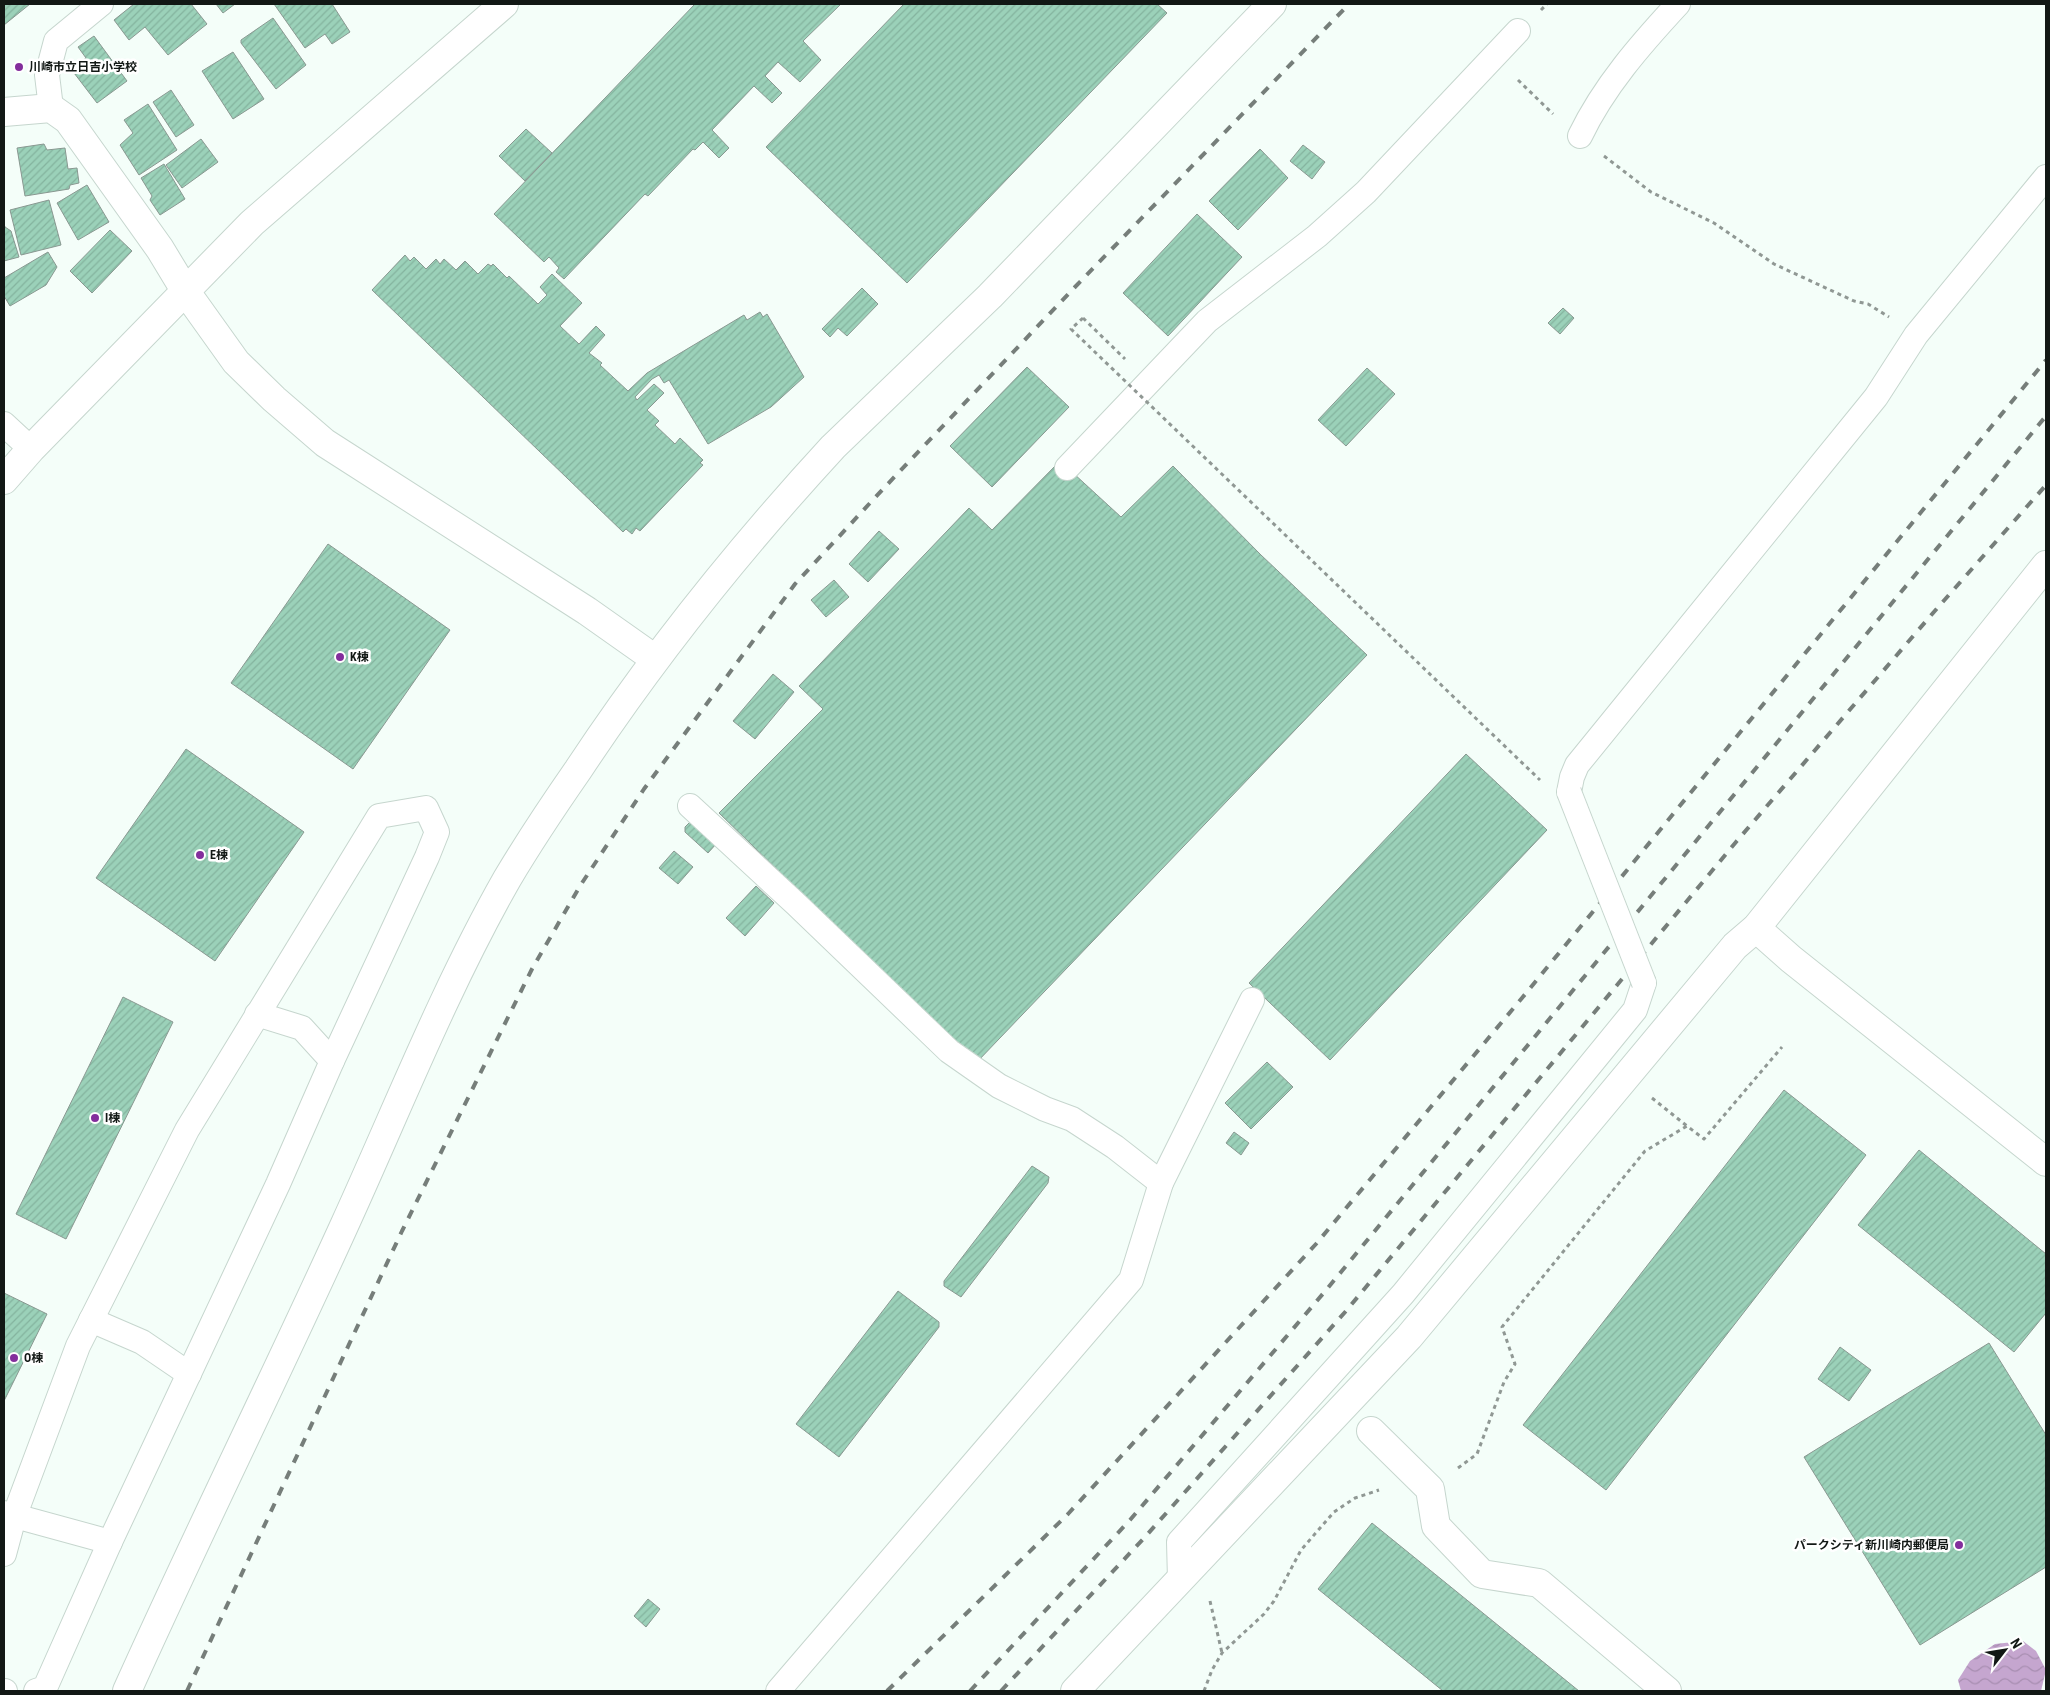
<svg xmlns="http://www.w3.org/2000/svg" width="2050" height="1695" viewBox="0 0 2050 1695" font-family="'Roboto Condensed','Noto Sans JP',sans-serif">
<style>
.water{fill:url(#water-waves)}
.building{fill:url(#building-hatch);stroke:#899891}
.lines{fill:none;stroke-linecap:round;stroke-linejoin:round}
.lane-casing{stroke:#c6d6ce;stroke-width:26}
.street-casing{stroke:#c6d6ce;stroke-width:30}
.secondary-casing{stroke:#c6d6ce;stroke-width:30}
.path{stroke:#909894;stroke-width:3;stroke-dasharray:4 4;stroke-linecap:butt}
.lane{stroke:#fff;stroke-width:24}
.street{stroke:#fff;stroke-width:28}
.secondary{stroke:#fff;stroke-width:28}
.rail{stroke:#767e7a;stroke-width:4;stroke-dasharray:9 9;stroke-linecap:butt}
.lane-bridge-casing{stroke:#c6d6ce;stroke-width:26;stroke-linecap:butt}
.path-bridge{stroke:#909894;stroke-width:3;stroke-dasharray:4 4;stroke-linecap:butt}
.lane-bridge{stroke:#fff;stroke-width:24}
.poi-dot{fill:#832e9c;stroke:#fff;stroke-width:2}
.labels{text-anchor:middle;dominant-baseline:central;stroke-width:5;stroke-linejoin:round;paint-order:stroke}
.poi-label{font-size:12px;font-weight:bold;fill:#121815;stroke:#fff;text-anchor:start}
</style>
<defs>
<pattern id="water-waves" width="16" height="10" patternUnits="userSpaceOnUse" patternTransform="scale(1.25)"><rect width="16" height="10" fill="#c5a6cf"/><path d="M0 5q4-4 8 0t8 0" fill="none" stroke="#a88eb1"/></pattern>
<pattern id="building-hatch" width="6" height="6" patternUnits="userSpaceOnUse" patternTransform="scale(1.25)"><rect width="6" height="6" fill="#9bd1b9"/><path d="M-1 1l2-2M0 6l6-6M5 7l2-2" fill="none" stroke="#84b39e"/></pattern>
</defs>
<rect width="100%" height="100%" fill="#f4fef9"/>
<polygon class="water" points="2023,1641 2036,1651 2046,1670 2041,1691 1961,1691 1958,1680 1970,1661 1995,1644"/>
<g class="building">
<polygon points="4,4 30,4 4,25"/>
<polygon points="134,4 191,4 207,24 168,55 145,27 129,40 114,20"/>
<polygon points="216,4 235,4 223,13"/>
<polygon points="274,4 332,4 350,32 332,44 325,34 305,48"/>
<polygon points="695,4 841,4 803,41 821,60 800,82 778,62 765,76 782,93 772,103 754,86 712,130 729,148 719,158 703,142 695,150 693,149 648,196 645,194 564,279 556,272 559,268 549,257 544,262 494,214"/>
<polygon points="904,4 1157,4 1167,13 907,283 766,147"/>
<polygon points="273,18 306,65 276,89 241,43 241,40"/>
<polygon points="94,36 127,81 97,103 71,69 86,58 78,47"/>
<polygon points="233,52 264,99 233,119 202,71"/>
<polygon points="171,90 194,125 176,137 153,102"/>
<polygon points="148,104 177,150 139,175 120,145 133,133 124,120"/>
<polygon points="526,129 552,153 525,181 499,156"/>
<polygon points="201,139 218,162 182,188 166,165"/>
<polygon points="44,144 47,150 65,148 68,169 77,168 79,183 70,185 69,189 25,196 17,148"/>
<polygon points="1303,145 1325,162 1312,179 1290,161"/>
<polygon points="1260,149 1288,178 1238,230 1209,201"/>
<polygon points="164,164 185,199 160,215 150,200 152,196 141,178"/>
<polygon points="87,185 109,222 78,240 57,203"/>
<polygon points="49,200 61,245 21,255 10,210"/>
<polygon points="1197,214 1242,257 1168,336 1123,293"/>
<polygon points="4,224 5,227 11,231 19,257 4,261"/>
<polygon points="110,230 132,251 92,293 70,271"/>
<polygon points="48,252 57,267 46,285 10,306 4,296 4,278"/>
<polygon points="405,255 410,261 414,257 426,269 436,259 440,264 444,259 456,270 465,261 478,274 488,264 491,266 493,264 507,278 509,276 538,304 547,295 540,287 552,274 582,303 560,326 579,344 596,326 605,335 589,353 602,363 600,365 628,391 647,373 744,315 747,320 760,312 763,317 767,314 804,377 771,407 708,444 669,380 664,383 659,375 652,379 635,397 637,400 654,384 664,393 647,410 659,421 655,425 675,444 680,438 703,460 700,463 703,465 640,531 636,528 632,534 626,529 623,532 372,290"/>
<polygon points="862,288 878,304 847,336 838,328 830,337 822,329"/>
<polygon points="1563,308 1574,318 1560,334 1548,323"/>
<polygon points="1027,367 1069,407 992,487 950,446"/>
<polygon points="1367,368 1395,394 1346,446 1318,420"/>
<polygon points="1060,461 1121,517 1173,466 1261,555 1367,655 976,1063 719,813 823,709 799,686 969,508 992,530"/>
<polygon points="879,531 899,549 868,582 849,564"/>
<polygon points="328,544 450,630 353,769 231,683"/>
<polygon points="834,580 849,597 826,617 811,600"/>
<polygon points="773,674 794,692 755,739 733,721"/>
<polygon points="186,749 304,832 215,961 96,878"/>
<polygon points="1466,754 1547,830 1330,1060 1249,983"/>
<polygon points="692,820 717,843 708,853 685,832 685,827"/>
<polygon points="674,851 693,867 678,884 659,868"/>
<polygon points="756,886 774,903 745,936 726,918"/>
<polygon points="123,997 173,1022 66,1239 16,1214"/>
<polygon points="1267,1062 1293,1087 1251,1129 1225,1103"/>
<polygon points="1784,1090 1866,1155 1606,1490 1523,1425"/>
<polygon points="1234,1132 1249,1143 1241,1155 1226,1143"/>
<polygon points="1919,1150 2046,1254 2046,1313 2014,1352 1858,1225"/>
<polygon points="1032,1166 1049,1177 1048,1183 961,1297 944,1286 944,1281"/>
<polygon points="898,1291 939,1322 939,1327 839,1457 796,1424"/>
<polygon points="4,1293 47,1314 4,1401"/>
<polygon points="1989,1343 2046,1435 2046,1567 1920,1645 1804,1457"/>
<polygon points="1840,1347 1871,1370 1849,1401 1818,1379"/>
<polygon points="1372,1523 1579,1691 1443,1691 1318,1589"/>
<polygon points="648,1599 660,1609 646,1627 634,1616"/>
</g>
<g class="lines">
<g class="lane-casing">
<g id="lane">
<polyline points="51,108 47,75 56,41 101,4"/>
<path d="M1580,136c24,-50 61,-92 98,-132"/>
<polyline points="4,424 31,449"/>
<polyline points="1067,468 1207,321 1317,236 1366,192 1518,31"/>
<polyline points="1569,792 1572,777 1577,765 1876,397 1916,335 2046,177"/>
<polyline points="690,806 796,904 949,1051 999,1086 1045,1109 1072,1119 1115,1147 1161,1183 1131,1280 778,1691"/>
<polyline points="257,1014 302,1028 332,1061"/>
<polyline points="1161,1183 1252,1000"/>
<polyline points="91,1320 142,1342 189,1374"/>
<polyline points="4,1513 110,1542"/>
<polyline points="4,1554 14,1517 78,1346 187,1130 379,816 426,808 437,832 427,857 332,1061 278,1184 110,1542 45,1688 36,1691"/>
<polyline points="1180,1580 1179,1542 1403,1294 1635,1010 1644,983"/>
<polyline points="4,1691 5,1691"/>
</g>
</g>
<g class="street-casing">
<g id="street">
<polyline points="4,112 51,108 68,120 160,249 186,292"/>
<polyline points="1371,1431 1430,1489 1436,1526 1482,1574 1539,1583 1667,1691"/>
</g>
</g>
<g class="secondary-casing">
<g id="secondary">
<polyline points="186,292 236,362 274,399 325,443 587,611 655,659"/>
<polyline points="4,480 31,449 252,223 504,4"/>
<polyline points="1756,928 1791,959 2046,1162"/>
<path d="M127,1691c70,-156 146,-309 217,-465 53,-116 100,-236 163,-347 22,-37 46,-73 71,-109 76,-115 162,-222 255,-323l157,-151 282,-292"/>
<polyline points="1075,1691 1409,1337 1735,946 1756,928 2046,565"/>
</g>
</g>
<g class="path">
<polyline points="1541,10 1547,4"/>
<polyline points="1518,80 1553,114"/>
<polyline points="1604,156 1651,192 1714,223 1774,264 1854,301 1868,304 1889,317"/>
<polyline points="1083,318 1125,359"/>
<polyline points="1652,1098 1687,1126"/>
<polyline points="1458,1468 1477,1454 1504,1382 1515,1364 1502,1327 1645,1151 1687,1126 1704,1139 1782,1047"/>
<polyline points="1210,1601 1222,1653"/>
<polyline points="1204,1691 1212,1670 1222,1653 1264,1614 1274,1601 1301,1550 1334,1512 1355,1498 1379,1490"/>
</g>
<use href="#lane" class="lane"/>
<use href="#street" class="street"/>
<use href="#secondary" class="secondary"/>
<g class="rail">
<polyline points="187,1691 402,1231 532,969 580,886 644,789 795,584 883,489 1075,287 1349,4"/>
<polyline points="887,1691 1068,1514 1316,1244 1522,998 2046,360"/>
<polyline points="970,1691 1130,1520 1327,1289 2046,416"/>
<polyline points="1001,1691 1145,1537 1346,1311 1736,842 1933,613 2046,485"/>
</g>
<g class="lane-bridge-casing">
<polyline id="lane-bridge" points="1569,792 1644,983"/>
</g>
<polyline class="path-bridge" points="1083,318 1071,329 1540,780"/>
<use href="#lane-bridge" class="lane-bridge"/>
</g>
<g class="poi-dot">
<circle cx="19" cy="67" r="5"/>
<circle cx="340" cy="657" r="5"/>
<circle cx="200" cy="855" r="5"/>
<circle cx="95" cy="1118" r="5"/>
<circle cx="14" cy="1358" r="5"/>
<circle cx="1959" cy="1545" r="5"/>
</g>
<g class="labels">
<g class="poi-label">
<text x="29" y="67">川崎市立日吉小学校</text>
<text x="350" y="657">K棟</text>
<text x="210" y="855">E棟</text>
<text x="105" y="1118">I棟</text>
<text x="24" y="1358">O棟</text>
<text x="1949" y="1545" text-anchor="end">パークシティ新川崎内郵便局</text>
</g>
</g>
<rect width="2050" height="1695" fill="none" stroke="#121815" stroke-width="10"/>
<g transform="translate(2005 1650) rotate(59)" stroke="#ffffff" stroke-width="4" paint-order="stroke">
<path d="M0-4L9 19L0 12L-9 19Z" fill="#121815"/>
<text y="-8" font-size="14" font-weight="bold" text-anchor="middle" fill="#121815">N</text>
</g>
</svg>
